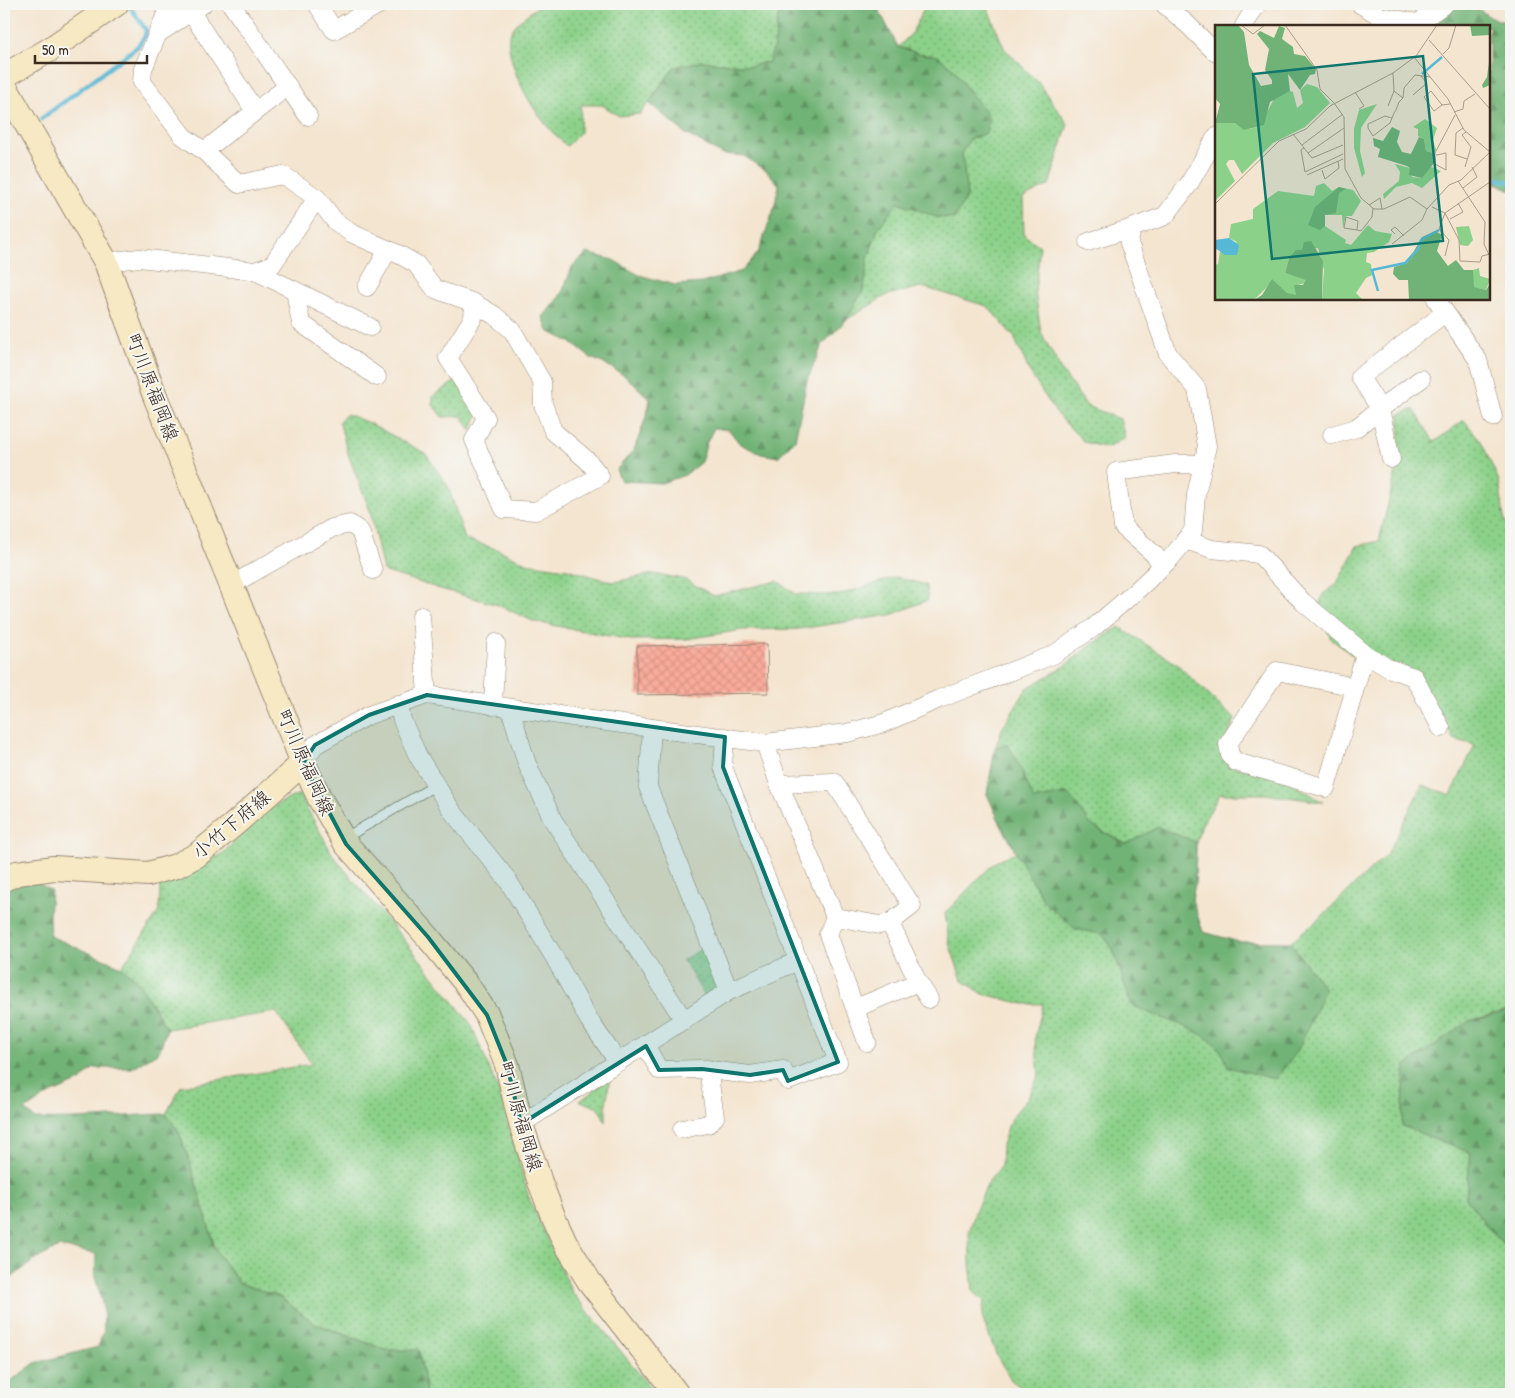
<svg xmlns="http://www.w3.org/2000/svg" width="1515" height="1398" viewBox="0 0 1515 1398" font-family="'Patrick Hand','Klee One',sans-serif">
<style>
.grass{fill:url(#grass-dots);stroke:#647e54}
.forest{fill:url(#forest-firs);stroke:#566e4a}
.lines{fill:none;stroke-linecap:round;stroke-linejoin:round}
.stream{stroke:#57b8d6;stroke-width:4.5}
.building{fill:url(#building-cross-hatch)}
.lane-casing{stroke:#988877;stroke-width:11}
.street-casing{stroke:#988877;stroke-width:19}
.secondary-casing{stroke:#988877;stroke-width:26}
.lane{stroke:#fff;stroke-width:9}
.street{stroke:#fff;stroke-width:18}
.secondary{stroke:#f7e9c3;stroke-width:24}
.marked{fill:#0f766e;fill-opacity:0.2;stroke:#0f766e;stroke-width:4;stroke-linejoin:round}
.labels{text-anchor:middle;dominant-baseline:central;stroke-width:4;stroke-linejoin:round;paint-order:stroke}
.street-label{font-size:19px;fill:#3b2a1e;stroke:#f6f6f2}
.inset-river{fill:none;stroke:#57b8d6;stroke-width:2.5}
.inset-road{fill:none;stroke:#aa9a89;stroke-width:1}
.view{fill:#0f766e;fill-opacity:0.15;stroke:#0f766e;stroke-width:2.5}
.inset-edge{fill:none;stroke:#3b2a1e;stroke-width:2.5}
</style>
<defs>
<pattern id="grass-dots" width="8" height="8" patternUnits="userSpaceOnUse" patternTransform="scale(1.25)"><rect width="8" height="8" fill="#8cd18a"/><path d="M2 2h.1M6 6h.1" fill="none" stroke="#74aa70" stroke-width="1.8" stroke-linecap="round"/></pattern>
<pattern id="forest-firs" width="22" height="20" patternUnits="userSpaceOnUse" patternTransform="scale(1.25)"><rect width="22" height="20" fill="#71b376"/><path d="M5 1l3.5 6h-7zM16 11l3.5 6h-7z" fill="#5e9260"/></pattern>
<pattern id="building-cross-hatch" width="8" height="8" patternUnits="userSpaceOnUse" patternTransform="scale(1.25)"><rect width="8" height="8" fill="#faac9b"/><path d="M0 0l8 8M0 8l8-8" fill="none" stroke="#d79485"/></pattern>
</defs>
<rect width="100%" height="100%" fill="#f6f6f2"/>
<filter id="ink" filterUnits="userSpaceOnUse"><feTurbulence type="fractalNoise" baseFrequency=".02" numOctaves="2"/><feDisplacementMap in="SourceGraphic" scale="10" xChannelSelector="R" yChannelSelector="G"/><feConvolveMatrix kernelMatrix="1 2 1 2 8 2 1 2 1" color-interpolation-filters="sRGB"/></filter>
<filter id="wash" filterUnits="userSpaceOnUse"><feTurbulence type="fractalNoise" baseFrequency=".0096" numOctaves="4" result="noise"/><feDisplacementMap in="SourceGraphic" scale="20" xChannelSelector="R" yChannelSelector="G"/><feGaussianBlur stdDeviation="1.12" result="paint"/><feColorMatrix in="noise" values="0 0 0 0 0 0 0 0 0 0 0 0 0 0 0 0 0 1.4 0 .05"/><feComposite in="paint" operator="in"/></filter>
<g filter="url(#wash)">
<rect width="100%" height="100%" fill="#f4e5d0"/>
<g class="grass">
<path d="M541,4h245l-8,13 -3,26 -6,19 -18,4 -49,-5 -40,22 -13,20 -9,11 -21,2 -17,-11h-21l-1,28 -13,13c-28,-24 -52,-62 -58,-98 0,-4 -1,-8 0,-11 4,-15 21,-24 32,-33z"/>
<polygon points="926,4 986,4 1004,48 1037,81 1068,124 1049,185 1023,198 1024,235 1040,246 1035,292 1041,332 1061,370 1087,406 1120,419 1125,438 1107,448 1084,442 1056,413 1030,373 1014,337 987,306 922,287 887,295 846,320 864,289 868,258 878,228 898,202 916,208 967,196 962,152 970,139 986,133 985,110 937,56 921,54 898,47 912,33"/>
<polygon points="456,381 479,412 471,431 462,416 442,417 433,405 433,396"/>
<polygon points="1414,409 1434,442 1464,420 1481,441 1499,481 1504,518 1511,534 1511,1009 1469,1021 1402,1125 1471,1153 1466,1198 1490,1230 1511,1252 1511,1394 1030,1394 1011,1380 996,1354 982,1317 984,1301 973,1291 970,1263 969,1232 976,1209 989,1181 1001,1166 1002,1145 1011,1118 1029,1096 1039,1075 1035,1038 1043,1004 1024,1004 983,994 962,980 949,943 945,913 989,868 998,860 1016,852 987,794 995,749 1002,729 1027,688 1062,668 1093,644 1119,627 1177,664 1217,703 1235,719 1224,746 1227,765 1287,780 1323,802 1265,794 1220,794 1201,826 1196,842 1195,882 1192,900 1203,932 1239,942 1290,942 1321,917 1388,853 1422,785 1451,795 1475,745 1453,739 1435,705 1406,678 1379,675 1331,639 1318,609 1323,594 1336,585 1357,546 1379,541 1399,459 1400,414"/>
<polygon points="347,414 369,423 425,453 448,486 465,539 499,550 526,563 567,569 613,582 654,574 684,579 714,596 777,581 796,594 839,595 896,577 926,585 928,600 891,615 799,629 743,630 686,639 631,640 535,622 498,605 437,588 383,571 370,511 349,457 339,421"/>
<polygon points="299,794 334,857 402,937 471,1024 500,1094 529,1198 572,1292 656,1394 426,1394 419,1351 386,1350 314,1323 280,1297 239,1283 216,1251 190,1163 179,1132 166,1114 181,1086 312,1064 276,1012 167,1029 139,983 122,967 159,911 160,886 222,854 267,809"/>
<polygon points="703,948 721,988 706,998 683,960"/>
<polygon points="610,1078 606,1104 606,1122 598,1107 580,1101"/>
</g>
<g class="forest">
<polygon points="786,4 874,4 877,6 898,47 921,54 938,56 954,69 969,92 985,110 989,120 986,133 970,139 962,152 967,196 954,219 936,217 898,202 878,228 868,258 864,289 846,320 822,345 807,381 795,440 778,457 761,454 740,444 729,430 714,428 707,442 701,462 685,475 662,483 621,481 616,470 634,450 647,414 650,399 625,376 607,365 591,358 570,342 548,331 543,317 562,293 572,267 587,253 613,260 639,275 675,285 702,283 742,271 758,253 774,209 779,185 767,171 744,156 721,154 686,134 649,103 674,67 702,61 751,66 769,62 775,43 778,17"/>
<polygon points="1461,4 1471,4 1490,17 1511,24 1511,190 1489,180 1489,26 1432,26 1433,18"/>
<path d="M1008,744l14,27 12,29 34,-7 23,32 35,19 32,-17 38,15 -1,40 -3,18 11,32 36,10h51l35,47 -28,63 -22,27 -47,-12c-2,-5 -3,-10 -6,-14 -15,-25 -66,-34 -91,-49l-18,-55 -11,-15 -27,-5 -31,-27 -43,-77 -14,-31 8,-45z"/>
<path d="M36,881l15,10 -2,25 1,20 72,31 17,16 28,46 -8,23 -27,16h-38l-14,13 -34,15 -21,14 10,9c44,2 88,-4 131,-5l13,18 11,31 26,88 23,32 41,14 34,26 72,27h33l7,44h-422v-8l31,-23 63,-16 6,-17 -1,-23 -8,-30 1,-23 -37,-7 -26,14 -29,23v-394l10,-4z"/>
<polygon points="1511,1010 1511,1252 1490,1230 1466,1198 1471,1153 1402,1126 1405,1066 1469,1021"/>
</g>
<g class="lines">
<g class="stream">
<polyline points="1378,4 1397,11"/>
<polyline points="41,119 137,47 145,36 146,30 128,4"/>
<polyline points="1489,173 1497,179 1511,182"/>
</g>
</g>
<g id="blocks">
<polygon class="building" points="767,644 768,693 637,695 637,646"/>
</g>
</g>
<g filter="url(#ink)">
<use href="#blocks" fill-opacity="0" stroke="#988877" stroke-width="1"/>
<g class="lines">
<g class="lane-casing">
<polyline id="lane" points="343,839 436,785"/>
</g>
<g class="street-casing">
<g id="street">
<polyline points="231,4 308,116"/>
<polyline points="317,4 334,30 380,4"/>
<polyline points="1164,4 1188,25 1216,53"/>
<polyline points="1360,4 1380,16 1418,23 1445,4"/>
<polyline points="191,12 255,111"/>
<polyline points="1244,26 1257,4"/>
<polyline points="159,33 203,4"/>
<polyline points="204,151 288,86"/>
<polyline points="317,198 335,221 351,233 400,255 416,264 435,289 474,303 494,315 512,330 542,382 543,404 553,431 588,461 600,476 536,511 504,509 474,440 486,418 448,358 473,318 474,303"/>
<polyline points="1088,242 1132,228"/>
<polyline points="106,262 139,258 255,271 272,265 317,198 283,175 239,184 204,151 183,136 142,82 143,69 170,4"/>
<polyline points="255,271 370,327"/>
<polyline points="367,287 388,250"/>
<polyline points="295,291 301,323 377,377"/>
<polyline points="1436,299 1478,360 1493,417"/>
<polyline points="1421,379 1380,409 1360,377 1445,313"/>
<polyline points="1332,435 1356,428 1380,409 1391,459"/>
<polyline points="1185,540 1212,549 1259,554 1303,602 1365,654 1326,788 1236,762 1230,755 1228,744 1277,671 1355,687"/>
<polyline points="1162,566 1155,555 1123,527 1116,472 1175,464 1203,464"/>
<polyline points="231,585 332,528 350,524 360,531 373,570"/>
<polyline points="421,616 427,695"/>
<polyline points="1365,654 1388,668 1414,677 1441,728"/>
<polyline points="398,704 402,720 418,756 452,811 507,879 553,955 589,1020 618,1062"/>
<polyline points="493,706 496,643"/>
<polyline points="510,708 527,764 553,820 684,1020"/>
<polyline points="765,743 779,784 835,917 828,934 867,1042"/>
<polyline points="303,763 315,745 369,715 427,695 592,720 765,743 847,733 884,723 939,699 1053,655 1093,628 1135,592 1170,559 1193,531 1196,495 1207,446 1197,389 1168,354 1129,243 1132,228 1165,216 1189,184 1216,137"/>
<polyline points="779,784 834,782 912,906 890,923 880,925 835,917"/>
<polyline points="890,923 918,982 929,999"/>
<polyline points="729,991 798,961"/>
<polyline points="856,1008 918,982"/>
<polyline points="646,1046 659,1070 702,1069 750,1075 783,1070 788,1081 838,1062 723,767 725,737"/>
<polyline points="521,1124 729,991 648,787 652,728"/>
<polyline points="682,1129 708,1124 715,1117 708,1069"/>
</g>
</g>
<g class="secondary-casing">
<g id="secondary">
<polyline points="4,76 49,50 116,4"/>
<polyline points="4,85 106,262 155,396 303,763 320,799 346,844 428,937 468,986 487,1015 507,1065 521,1124 540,1182 553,1216 565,1242 589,1281 677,1394"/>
<polyline points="4,879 17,873 54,868 148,874 176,866 197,855 237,822 303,763"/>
</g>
</g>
<use href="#lane" class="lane"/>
<use href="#street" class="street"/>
<use href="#secondary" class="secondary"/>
</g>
</g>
<path class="marked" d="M427,695l298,42 -2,30 115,295 -50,19 -5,-11 -33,5 -48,-6 -43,1 -13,-24 -125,78 -14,-59 -20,-50 -59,-78 -82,-93 -43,-81 12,-18 54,-30z"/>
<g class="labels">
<g class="street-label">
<text transform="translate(153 387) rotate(69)">町川原福岡線</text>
<text transform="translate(306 762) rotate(66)">町川原福岡線</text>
<text transform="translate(231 824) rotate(-40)">小竹下府線</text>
<text transform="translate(521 1116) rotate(74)">町川原福岡線</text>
</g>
</g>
<g transform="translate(1215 25)">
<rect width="275" height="275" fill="#f4e5d0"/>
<path d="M92,59l10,3 13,16 -25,24 -32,16 -31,31 -8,-14h-5l-3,4 9,17 -20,20v-78h20l14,6 11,-3 14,-27 16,-8 3,1 4,16 6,-5 -3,-13zM162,79l-16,24 -1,23 5,22 -3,4 -8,-29v-19l5,-19zM210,94l12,9 -4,12 3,10 -2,3 -8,-2 -2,-12 -6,-3v-7l-5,-2zM180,139l15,4 2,9 10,1 7,-12 12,5 -19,17 -10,-5 -16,4 -12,12 -1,-5 16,-13 1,-9zM109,158l8,8 7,-4 14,3 8,11 -9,15h-6l-3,12 -1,-13h-17v11l21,14 -1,3 6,2 17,-20 7,6 17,3 -3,8 -15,10 -7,1 -1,9 5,2 1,11 -6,3 -10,15 7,7h-41l2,-30 -6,-22 -16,2 -13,8 -4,15 21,6v4l-8,2 -2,10 -4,1 -21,-13 -17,17h-39v-35l3,-1 2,-12 17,-10 -8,-4 2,-14 22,-5v-10l25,-18 36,5 2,-10zM254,201l4,14 -5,6 -8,-1 -4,-18zM264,243l1,8 10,3 -4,11 -13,-3v-17z" fill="#8cd18a"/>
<path d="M23,0l6,7 5,33 12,21 11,-2v-4l-7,-10 4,-21 -12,-15 3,-3 14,7 5,-12 6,2 -3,11 11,8 1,7 11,2 11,13 -1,5 -5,1 -10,15 -12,-16 2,17 -20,11 -6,23 -20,5 -9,-7h-20l5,-19 -5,-6v-72zM255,0h20v10l-18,1zM275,30v30l-7,3 -1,-3 5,-8zM177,102l8,4 -3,11 5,10 9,2 8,-17 5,2 2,12 8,2v10l-12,15 -13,-3 1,-7 -3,-2 -29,-9 2,-8 -6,-3 -1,-8 10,3zM124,162l7,2 -7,4 -3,20 -11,2v11l-5,4 -12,-5 7,-18zM220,206l7,4 -5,16 11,15 8,-6 8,10h9l1,17 12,3 4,-6v16h-81l-1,-20h-9l-6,-6 1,-7 13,-4 15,-26zM96,216l12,20 -1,39h-68l8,-5 10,-16 15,14 9,2 -2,-10h9l3,-5 -21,-7 4,-15 7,-8h6l2,-8z" fill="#71b376"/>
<path d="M14,213l10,7 -2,10h-12l-10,-7v-8z" fill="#57b8d6"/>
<path class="inset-river" d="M207,49l20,-17M163,266l-6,-21 33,-7 13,-14 3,-9 18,-10"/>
<path class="inset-road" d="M26,0l12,9 12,-9M70,0l32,45 3,19 14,14M214,15l61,69M228,29l6,-6 7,-23M199,32l34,42 16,31 26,22M178,48l1,18 9,7 1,-10 11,-13 15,2M140,67l9,14 -5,3M198,70l14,-12 -6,-7M119,78l10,14 1,52 16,29 13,11h10l26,-12 17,12M227,80l-8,6 -10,-14 7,-6 11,14 8,-1M173,81l6,-15M239,87l9,-3 1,-8 11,-7M177,93l-7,-2 -17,8v4l5,8 17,-13 4,-10 2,-3 3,-8 4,-4M248,103l-7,5 -1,22 12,4M78,109l19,24 31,-13M87,120l41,-31M89,123l-3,2 4,22 38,-18M93,128l36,-25M221,130l6,-1 3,-1h1v17l-11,-6v-11l20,-38M250,142l6,-20 -9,-12 4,-3M107,145l3,9 14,-11 -1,-7M92,150l36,-16M243,156l27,41 -1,22 5,11M248,163l14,-11 -5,-10M0,179l64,-63 27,-12 24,-23 63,-33 23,-17 21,-31M154,180l11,-7 2,11M217,182l13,6 45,-31M235,194l13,-7 -5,-9M142,205l1,-9 -12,-4 -2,11 13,2 4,1 11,-14 1,-9M180,209l-4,-4 4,-3 9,9M177,219l30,-24 5,-11 22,-24 12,-5 29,-28M230,231l4,-16 -10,-11 6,-16 14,27 1,21 20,1 2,-6 8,-2"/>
<path class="view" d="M208,31l20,185 -171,18 -19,-185z"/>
<rect width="275" height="275" class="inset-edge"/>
</g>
<rect width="1515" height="1398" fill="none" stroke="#f6f6f2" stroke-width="20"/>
<path d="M35 55v8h112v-8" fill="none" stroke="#3b2a1e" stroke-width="2.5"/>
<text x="42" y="55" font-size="15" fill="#3b2a1e" stroke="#f6f6f2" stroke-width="4" paint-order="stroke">50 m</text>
</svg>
